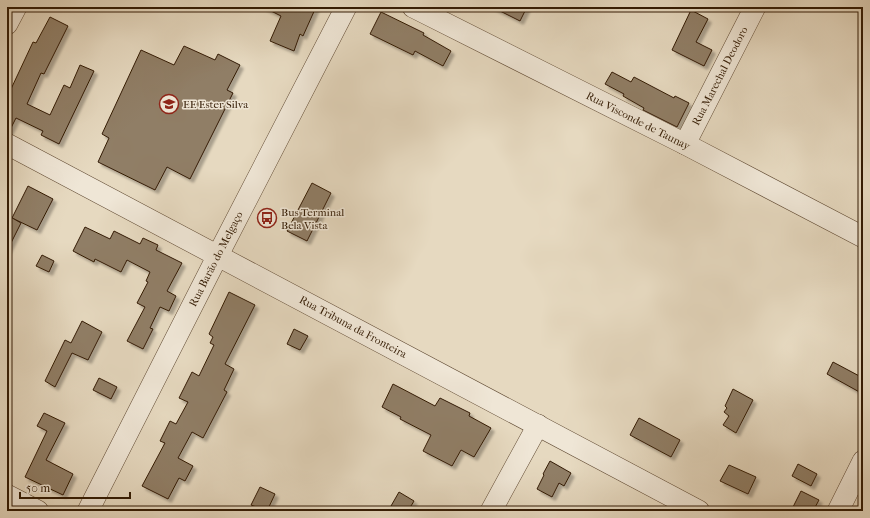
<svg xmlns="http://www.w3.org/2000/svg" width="870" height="518" viewBox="0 0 870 518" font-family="'IM FELL French Canon',serif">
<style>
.building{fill:#907e66;stroke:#331b04;filter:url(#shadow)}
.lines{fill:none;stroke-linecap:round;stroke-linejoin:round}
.minor-casing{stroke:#604a33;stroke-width:22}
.minor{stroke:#efe6d6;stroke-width:21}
.labels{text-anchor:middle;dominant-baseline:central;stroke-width:3;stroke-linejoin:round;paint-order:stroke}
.street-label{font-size:11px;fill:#331b04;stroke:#efe6d6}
.poi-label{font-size:11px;fill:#331b04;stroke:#efe6d6;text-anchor:start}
</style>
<defs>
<filter id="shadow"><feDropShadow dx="3.5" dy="3.5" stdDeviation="1" flood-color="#0004"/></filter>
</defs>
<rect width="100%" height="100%" fill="#e6d9c0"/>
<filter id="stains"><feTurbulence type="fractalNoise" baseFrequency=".005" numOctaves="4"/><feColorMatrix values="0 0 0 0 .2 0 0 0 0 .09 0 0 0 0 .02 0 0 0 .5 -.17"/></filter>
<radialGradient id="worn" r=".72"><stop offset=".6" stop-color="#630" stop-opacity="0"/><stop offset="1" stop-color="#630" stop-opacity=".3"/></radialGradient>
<g class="building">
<polygon points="263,7 316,7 303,36 300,34 294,51 270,41 281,16"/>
<polygon points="492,7 527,7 520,21"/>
<polygon points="691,10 708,19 696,42 712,50 704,66 672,50"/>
<polygon points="381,12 424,33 423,35 451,51 443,66 415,51 413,55 370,34"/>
<polygon points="50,17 68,26 44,74 41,73 27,104 50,115 64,85 70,88 80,65 94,71 59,144 41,135 43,131 16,118 9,132 7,132 7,87 11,89 33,42 36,43"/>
<polygon points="184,46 215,60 218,54 240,65 227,90 233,93 190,179 167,167 155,190 98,162 109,138 102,134 141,50 174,65"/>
<polygon points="612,72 631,82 634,77 674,98 675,96 689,103 677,127 643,110 644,108 623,96 624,94 605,84"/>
<polygon points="312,183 331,193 307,241 287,231"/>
<polygon points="28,186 53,199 37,230 12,218"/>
<polygon points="7,215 21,223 7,251"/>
<polygon points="85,227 110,239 114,231 140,244 143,238 158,245 156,250 182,263 167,291 176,296 169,311 160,307 150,328 153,329 143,349 127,341 145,307 137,303 148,282 146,281 150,272 127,260 121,272 95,259 94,262 73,251"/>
<polygon points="42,255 54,261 49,272 36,266"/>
<polygon points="229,292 255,305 225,364 234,369 224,390 227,392 203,438 192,432 178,458 193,466 185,481 179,478 168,499 142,486 165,443 160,441 170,421 176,424 188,402 179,398 192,372 199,376 214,345 210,343 213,337 209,334"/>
<polygon points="82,321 102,332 88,360 72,353 55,387 45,381 65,340 71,343"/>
<polygon points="294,329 308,336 300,350 287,344"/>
<polygon points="833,362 863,378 863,394 827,374"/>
<polygon points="99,378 117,387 111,399 93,390"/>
<polygon points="393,384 435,406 440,398 470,413 469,416 491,428 474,457 461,450 452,466 423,451 431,435 400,419 401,417 382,407"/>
<polygon points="733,389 753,400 736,433 723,425 729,416 724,412 727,408 725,406"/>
<polygon points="44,413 65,423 46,460 73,474 63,495 25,477 47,431 37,426"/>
<polygon points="639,418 680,440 671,457 630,435"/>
<polygon points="550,461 571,473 564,486 559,483 552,497 537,489 544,475 543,474"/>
<polygon points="798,464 817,474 811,486 792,476"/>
<polygon points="729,465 756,477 748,494 720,481"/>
<polygon points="260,487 275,494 267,511 251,505"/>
<polygon points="801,491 819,500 813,511 791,511"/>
<polygon points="399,492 414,501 408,511 399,511 391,506"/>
</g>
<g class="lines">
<g class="minor-casing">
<g id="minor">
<polyline points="413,7 685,144 863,237"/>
<polyline points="7,24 16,7"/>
<polyline points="7,144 699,511"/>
<polyline points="685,144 755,7"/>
<polyline points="7,495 38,511"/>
<polyline points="88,511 218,255 346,7"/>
<polyline points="491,511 538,425"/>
<polyline points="838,511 863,461"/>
</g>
</g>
<use href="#minor" class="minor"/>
</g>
<defs>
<g id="school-ring" transform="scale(1)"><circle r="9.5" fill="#efe6d6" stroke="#8f2418" stroke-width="1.5"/><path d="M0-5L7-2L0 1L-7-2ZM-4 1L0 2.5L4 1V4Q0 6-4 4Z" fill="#8f2418"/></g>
<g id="bus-ring" transform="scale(1)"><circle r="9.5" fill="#efe6d6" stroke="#8f2418" stroke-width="1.5"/><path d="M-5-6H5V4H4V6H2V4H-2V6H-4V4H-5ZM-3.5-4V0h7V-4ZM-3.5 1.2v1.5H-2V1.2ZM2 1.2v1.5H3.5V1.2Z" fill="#8f2418"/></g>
</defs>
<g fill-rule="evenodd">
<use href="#school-ring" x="169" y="104"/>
<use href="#bus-ring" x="267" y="218"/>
</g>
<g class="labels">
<g class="street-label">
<text transform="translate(720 76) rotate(-63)">Rua Marechal Deodoro</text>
<text transform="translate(638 121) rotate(27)">Rua Visconde de Taunay</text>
<text transform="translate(216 259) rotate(-63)">Rua Barão do Melgaço</text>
<text transform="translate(353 327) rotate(28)">Rua Tribuna da Fronteira</text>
</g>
<g class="poi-label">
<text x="183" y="104">EE Ester Silva</text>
<text x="281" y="212">Bus Terminal<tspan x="281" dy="13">Bela Vista</tspan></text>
</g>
</g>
<rect width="870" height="518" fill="none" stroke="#e6d9c0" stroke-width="24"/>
<rect x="8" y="8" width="854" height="502" fill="none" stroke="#331b04" stroke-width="2"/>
<rect x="12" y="12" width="846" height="494" fill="none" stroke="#331b04"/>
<path d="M20 492v6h110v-6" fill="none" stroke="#331b04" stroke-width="2"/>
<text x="26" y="492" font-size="12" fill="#331b04" stroke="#efe6d6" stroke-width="3" paint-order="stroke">50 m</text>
<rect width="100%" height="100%" filter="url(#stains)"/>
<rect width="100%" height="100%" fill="url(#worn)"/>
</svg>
